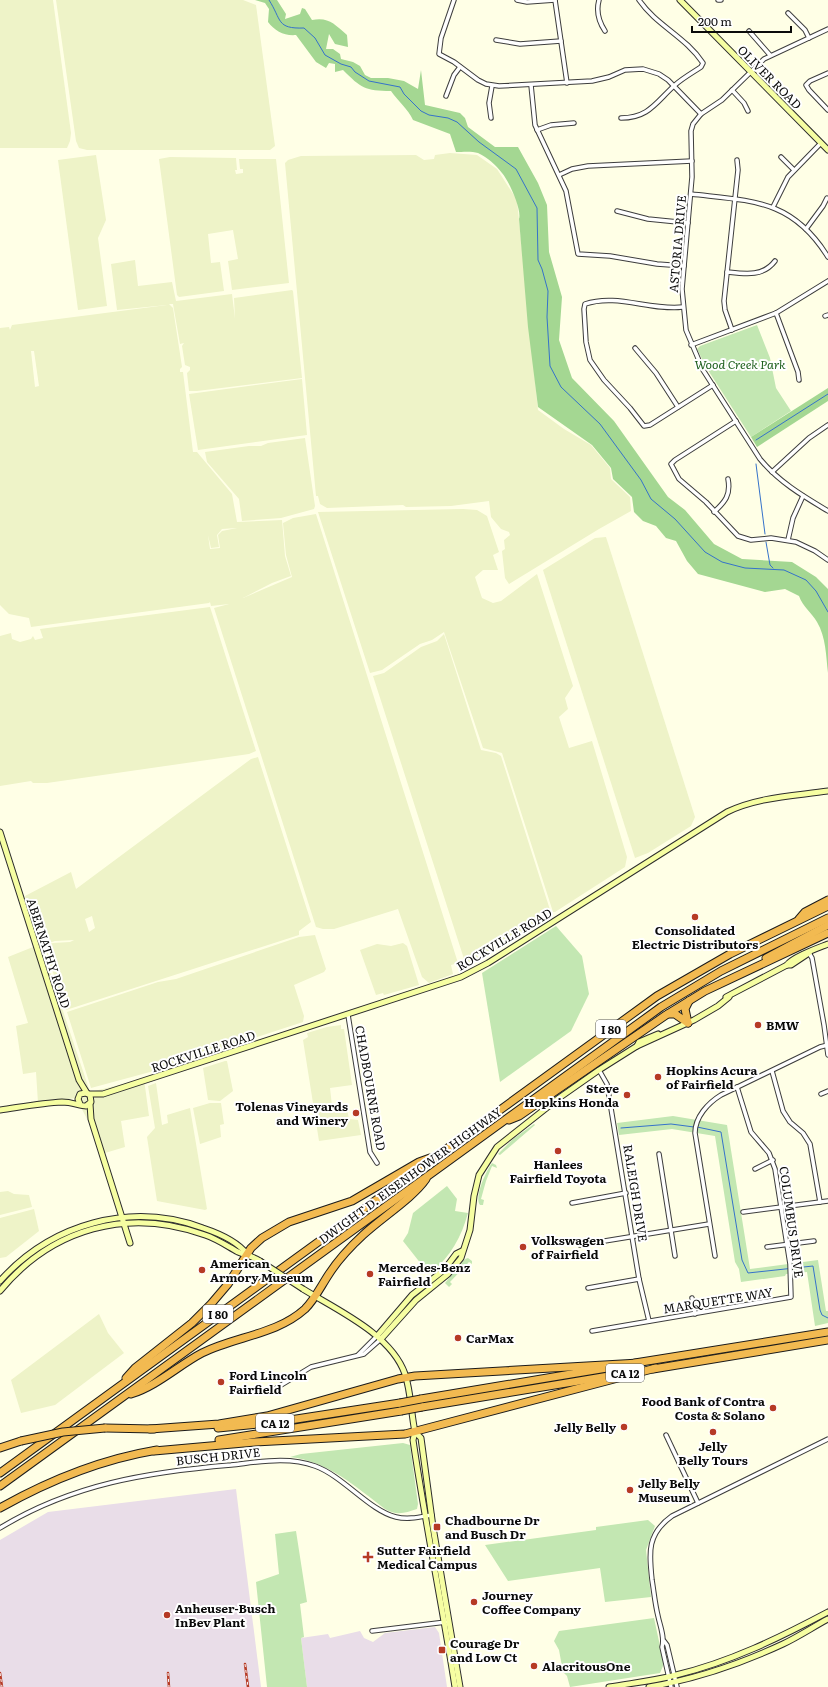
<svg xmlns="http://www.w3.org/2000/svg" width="828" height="1687" viewBox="0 0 828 1687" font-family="Literata,serif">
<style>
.industrial{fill:#e9dde8}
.farmland{fill:#eef3c8;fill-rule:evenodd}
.green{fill:#c3e7b2}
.forest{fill:#a4d792}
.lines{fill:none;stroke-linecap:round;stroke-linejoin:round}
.stream{stroke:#3572ca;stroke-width:1}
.street-casing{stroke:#3d3d3d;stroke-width:5.5}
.secondary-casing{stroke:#2c2c2c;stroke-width:7}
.highway-casing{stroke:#1b1b1b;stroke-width:9}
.street{stroke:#fff;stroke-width:3.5}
.secondary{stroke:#f6fea2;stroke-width:5}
.highway{stroke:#f2ba51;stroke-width:7}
.rail-casing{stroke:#b63a25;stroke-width:2.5}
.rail{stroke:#fff;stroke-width:1;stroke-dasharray:3;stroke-linecap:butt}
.secondary-bridge-casing{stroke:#2c2c2c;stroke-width:7;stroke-linecap:butt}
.highway-bridge-casing{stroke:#1b1b1b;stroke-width:9;stroke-linecap:butt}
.secondary-bridge{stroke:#f6fea2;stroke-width:5}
.highway-bridge{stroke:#f2ba51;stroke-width:7}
.poi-dot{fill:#b63a25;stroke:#fff;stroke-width:1.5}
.labels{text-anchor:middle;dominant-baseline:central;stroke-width:4;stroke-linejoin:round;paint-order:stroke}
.shield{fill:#fff;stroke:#545454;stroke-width:1}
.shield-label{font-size:11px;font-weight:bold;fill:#0a0a0a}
.street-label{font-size:12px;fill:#0a0a0a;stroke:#fff}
.park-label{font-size:12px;font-style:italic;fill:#1d5f1c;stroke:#fff}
.poi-label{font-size:12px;font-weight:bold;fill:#0a0a0a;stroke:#fff;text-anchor:start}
</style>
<rect width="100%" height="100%" fill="#ffffe6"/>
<g class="industrial">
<polygon points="236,1489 261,1687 0,1687 0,1540 48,1512"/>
<polygon points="435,1627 439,1633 447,1687 307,1687 301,1638 328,1634 330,1638 360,1631 364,1638 373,1642 385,1633"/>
</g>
<g class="farmland">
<polygon points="0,0 53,0 71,133 70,141 67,148 0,148"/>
<polygon points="56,0 243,0 256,5 275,146 270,150 87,150 79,148 76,141"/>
<polygon points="450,153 477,155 497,169 517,200 538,410 564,429 591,445 610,468 611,479 630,497 631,511 599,529 509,584 505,578 502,551 505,549 504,540 510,535 509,532 501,529 491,517 489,501 451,506 406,507 403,505 327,508 320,504 318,496 316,496 285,163 288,160 301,156 416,155 424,160 434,159 435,155"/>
<polygon points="96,155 106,220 98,238 107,306 78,310 58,160"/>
<polygon points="170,157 236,158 237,170 235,170 236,174 243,173 243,169 240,169 239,159 276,159 289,283 232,290 228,261 238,259 233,230 208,234 211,263 220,262 224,291 179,297 177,295 159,159"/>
<path d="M135,260l3,26 34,-4 4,19 56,-7 3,25 -1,-21 58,-8 1,1 9,87 -105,13h-8l-2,-18 3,-3v-3l-5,-2 -3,-19 2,-3 -4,1 -7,-40h-4l4,4 9,59 -2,2v3h3l10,80h4l35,42 5,28 45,-2 3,36 6,20 -19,7 -29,15 49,-21 -6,-22 -3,-32 10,-5 23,-4 142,449 -7,2 2,9 -24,9 -7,-6 -24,-68 -64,20h-11l-7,-2 -102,-319 15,-4 -18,2 -1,-4 -1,1 -178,24 -2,-9 -20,-4 -9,-9v-277l9,-1 1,3 2,-5 155,-20 -50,5 -6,-46zM31,351h3l5,35 -4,1zM237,528l-15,3 -4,4 2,13 -10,1 -2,-14 3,13 8,-1 -2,-12 5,-6z"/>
<polygon points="302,379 307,435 198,450 189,394"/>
<polygon points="305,438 315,506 314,509 281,518 242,521 239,499 207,462 205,452 249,446 261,446 268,443"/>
<polygon points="463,509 477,510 487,516 499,552 493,555 498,570 483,570 475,577 482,598 493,603 501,601 537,574 573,686 565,698 568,709 559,717 569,748 592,741 627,857 625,867 555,912 553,912 502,753 483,748 444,632 432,640 420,644 382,670 370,673 318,512"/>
<polygon points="606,537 695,817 691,826 648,853 635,858 543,570 595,538"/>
<polygon points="210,607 256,751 249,754 47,783 33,783 31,781 0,786 0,636 11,633 12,639 20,642 31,639 33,636 35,640 43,638 40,629"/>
<polygon points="444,634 481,750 496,753 501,756 551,913 543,915 542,921 486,957 473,963 465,962 373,676 384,673 421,647 437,641"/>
<path d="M258,757l53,165 -12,9v4l-233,75 -22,-64 9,-3 17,-1 4,-2 -19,1 -12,4 -1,3 48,144 54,-13 5,37 -28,5 4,26 -20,6 -29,-55 -38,5 -2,-31 -13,2 -7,-48 12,-3 -20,-66 30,-12 -13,-49 46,-24 5,17 175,-130zM92,916l3,12 -6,4 -4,-13z"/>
<polygon points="315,935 326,969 324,972 294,985 304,1016 303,1022 150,1072 91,1088 67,1012 158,982 176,979 299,937"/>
<polygon points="403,943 407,946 419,985 384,995 383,993 376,995 360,950 377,944 391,946"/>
<polygon points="341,1025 341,1029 344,1029 352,1085 330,1088 332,1106 346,1104 349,1119 358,1120 361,1135 319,1141 303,1040 308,1037 307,1033 327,1027"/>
<polygon points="225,1061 227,1061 233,1091 220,1101 208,1100 203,1068"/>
<polygon points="156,1083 162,1125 168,1123 167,1115 190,1108 207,1209 205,1210 157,1201 147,1137 155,1128 148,1086"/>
<polygon points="210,1103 221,1103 224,1124 220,1125 221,1137 200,1144 193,1108"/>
<polygon points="8,1191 14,1194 29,1195 32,1207 0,1215 0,1192"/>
<polygon points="34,1209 39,1231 6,1257 0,1258 0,1218"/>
<polygon points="99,1314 108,1333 124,1353 55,1405 21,1413 11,1380"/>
</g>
<g class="green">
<polygon points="757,325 770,358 776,388 791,411 751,437 706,367 697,349 700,346"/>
<polygon points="556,926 582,956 589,994 571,1031 500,1082 482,973"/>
<polygon points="673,1116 727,1125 750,1269 818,1260 826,1311 828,1311 828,1323 815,1326 807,1272 786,1274 785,1276 741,1282 739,1269 735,1262 715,1136 672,1129 619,1135 617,1123"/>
<polygon points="534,1124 535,1125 500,1155 498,1154 513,1139"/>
<path d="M492,1163l4,2 1,3 -5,-2 -6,15 -5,18 3,1 -1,5h-3c-6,-8 6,-34 12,-42z"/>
<path d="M447,1186l10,13 -2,12 13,2c-7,25 -18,45 -39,61l-26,-33 5,-8 5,-20z"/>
<polygon points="468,1258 472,1261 472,1264 469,1262 450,1282 452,1284 449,1287 445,1283 465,1259"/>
<path d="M403,1443l7,2 8,59 -1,5c-12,4 -20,7 -32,0 -29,-22 -57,-48 -95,-52l11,-3z"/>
<polygon points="648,1520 655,1526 646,1550 651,1597 605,1602 600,1568 508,1581 485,1545 596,1530 596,1527"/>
<polygon points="296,1531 307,1602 300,1604 304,1637 301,1638 307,1687 267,1687 256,1582 279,1574 275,1534"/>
<polygon points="654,1618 663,1660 663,1666 660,1673 570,1687 567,1676 563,1672 559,1650 554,1641 559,1631"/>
</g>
<g class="forest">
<path d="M255,0h22l9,14 -1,5 15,-5 2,-6 3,1 7,11c17,-3 22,4 35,15l1,12 -13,-3 -6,-10 -3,15h7l7,5 1,5 12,3 7,4 5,9 6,3h17l16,3 14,8 3,-19 4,35 35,8 5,5 3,9 27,20h23l20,36 9,22 2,47 13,45 -3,43 13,38 42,43 54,76 17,13 29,34 28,15 50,3 24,15 12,12v84c-2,-17 -2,-36 -11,-51 -5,-9 -14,-15 -18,-26l-14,-7 -20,3 -67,-18 -11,-13 -11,-20 -10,-3 -10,-12 -13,-5 -9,-9 -2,-15 -19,-18 -2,-11 -19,-23 -54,-38 -10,-80 -9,-108c3,-9 -10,-38 -17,-46 -6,-8 -15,-16 -24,-20 -6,-2 -16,-1 -22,-1l-6,-18 -37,-14c-5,-11 -15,-19 -22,-29 -26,0 -30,-3 -48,-21l-8,2v-8l-6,-1 -3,5 -10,-6 -20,-27c-12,1 -21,-4 -28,-13l1,-13 -4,-6z"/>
<polygon points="828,388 828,401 757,447 751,437"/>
</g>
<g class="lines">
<g class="stream">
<path d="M269,0c13,20 7,29 35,28l11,10 10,17 16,9 10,3 4,5 14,9 31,6 4,7 17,17 8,4 19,3 9,4 22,20 37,27 21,39 1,52 4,9 6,22 -1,26 3,49 11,21 39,37 41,56 10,19 24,20 30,33 17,10 23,6 39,2 22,10 10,11 12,21"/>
<polyline points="756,440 828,394"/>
<polyline points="756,464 765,534"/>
<polyline points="766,542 770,565 773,568"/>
<polyline points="697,1127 721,1132 742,1260 748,1273 813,1266 820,1310 822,1315 828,1318"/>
<polyline points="621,1128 671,1124 694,1127"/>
</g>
<g class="street-casing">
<g id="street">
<polyline points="454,0 441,38 439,54 454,62 478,80 486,84 499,86 592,81 609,77 625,70 643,69 659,74 668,80 701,114"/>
<polyline points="517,0 527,2 555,0"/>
<polyline points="555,0 567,83"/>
<path d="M599,0c-3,11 0,22 6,31"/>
<polyline points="718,0 721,0"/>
<polyline points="788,13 805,30 809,38"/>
<path d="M828,29l-64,30 -42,41 -21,14 -8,10 -2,7 1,46 -10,112 4,41 17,40 57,89c19,23 43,37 68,52"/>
<polyline points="749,31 770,55"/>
<polyline points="496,40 520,44 561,41"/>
<polyline points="828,73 810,81 806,85 809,90 828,110"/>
<polyline points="531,85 535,125 566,191 578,254 610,256 657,264 684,266"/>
<polyline points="732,90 744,103 748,111"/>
<polyline points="446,96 454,75 460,67"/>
<polyline points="491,118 489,103 492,86"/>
<path d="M621,118c28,0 35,-16 54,-33 8,-7 17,-12 26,-18l2,-4c-17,-26 -47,-38 -64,-63"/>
<polyline points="537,130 551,125 574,123"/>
<polyline points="781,157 794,170"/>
<polyline points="559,175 572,169 588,166 692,161"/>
<path d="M691,194c61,7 101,5 137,63"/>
<polyline points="773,207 788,177 821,143"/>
<polyline points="617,211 648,219 688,223"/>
<polyline points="806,229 823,206 827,198"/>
<path d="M727,272c18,2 36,5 48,-11"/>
<path d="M683,307c-33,4 -66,-14 -98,-3l-1,5 2,33 4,18 14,20 26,28 14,18 6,-1 63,-40"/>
<polyline points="776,313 798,372 799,380"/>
<polyline points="825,316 828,315"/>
<polyline points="732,330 725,310 724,301 738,170 737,160"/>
<polyline points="691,345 776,313 828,281"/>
<polyline points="635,348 656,373 678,407"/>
<polyline points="736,421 675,460 671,464 679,479 706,502 738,536 751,540 771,538 796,542 815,551 828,560"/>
<polyline points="772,472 809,438 828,425"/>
<path d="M714,512c11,-10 17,-17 14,-33"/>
<polyline points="788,540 793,518 803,496"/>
<polyline points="809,953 812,958 824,1025 828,1055"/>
<polyline points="348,1015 370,1152 377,1163"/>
<polyline points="599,1070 607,1084 639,1279 649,1321"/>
<polyline points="772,1071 783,1111 790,1122 803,1133 810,1144 820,1202"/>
<polyline points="821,1094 828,1091"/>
<polyline points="659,1154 675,1256"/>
<polyline points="755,1169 773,1160"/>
<polyline points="572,1203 626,1193"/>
<polyline points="743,1212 828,1201"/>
<polyline points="580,1245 709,1224"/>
<polyline points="767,1247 814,1241"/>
<path d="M715,1256l-20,-123c0,-16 13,-30 26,-38l99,-48 8,-2"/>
<polyline points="588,1288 639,1279"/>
<polyline points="692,1298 695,1314"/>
<polyline points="592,1331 791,1297 790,1264 775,1169 769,1153 751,1132 737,1087"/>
<polyline points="358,1355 377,1336"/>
<polyline points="273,1390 311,1367 364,1354 381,1339"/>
<polyline points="666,1435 698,1503"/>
<path d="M0,1528c72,-44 148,-56 231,-63 28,-3 57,-9 84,1 28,10 55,45 81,51 12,3 24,0 36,-2"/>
<polyline points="372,1631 446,1622"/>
<polyline points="664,1641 667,1645 677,1687"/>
<path d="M671,1687l-9,-40c3,-10 -2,-21 -4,-31 -3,-12 -4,-24 -6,-36 -3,-28 -5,-46 20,-64l156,-77"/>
</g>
</g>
<g class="secondary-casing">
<g id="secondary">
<polyline points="680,0 828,150"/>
<polyline points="0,832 79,1080 87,1093"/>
<path d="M787,965c5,-8 31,-17 41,-21"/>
<polyline points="726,997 787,965 791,965 809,953"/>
<polyline points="637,1046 639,1042 658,1034"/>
<path d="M89,1094h14l358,-117 27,-14 239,-151c31,-15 67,-16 101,-21"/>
<polyline points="90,1104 91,1119 130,1243"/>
<path d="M0,1110c21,-3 42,-7 62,-8 10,0 18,4 24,4l5,-4 -1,-7 -4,-2 -6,1 -2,5 2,5"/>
<path d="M0,1281c51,-57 130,-80 203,-53 15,5 34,13 44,26"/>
<path d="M303,1289c34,21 88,45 102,85 6,18 6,39 10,58l-2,8c12,82 29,164 42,247"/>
<path d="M0,1291c52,-63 128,-84 205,-56 12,4 22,11 33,17 7,3 14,4 22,9"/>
<polyline points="377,1336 412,1295 444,1270 456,1254 462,1251"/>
<polyline points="381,1339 416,1300 448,1274 461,1258 470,1230 474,1196 479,1175 497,1147 559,1098 599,1070 637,1046 694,1020 718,1006 729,997"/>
<polyline points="415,1432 421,1438 433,1527 460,1687"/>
<path d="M609,1687c23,-4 45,-6 67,-12 54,-13 103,-37 152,-63"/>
<path d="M649,1687c47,-8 91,-23 134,-43 15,-7 30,-17 45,-25"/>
</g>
</g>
<g class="highway-casing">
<g id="highway">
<polyline points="799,919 805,912 828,900"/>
<polyline points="766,958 828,925"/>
<polyline points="668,1014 675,1014 688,1023"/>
<polyline points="688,1023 685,1009 689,1001"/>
<polyline points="509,1120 519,1116 666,1015 705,991 828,933"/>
<polyline points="635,1363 828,1332"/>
<polyline points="653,1369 828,1340"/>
<polyline points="126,1378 135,1368 192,1323 211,1304 228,1284 251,1248 262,1238 289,1222 352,1201 419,1162 430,1158"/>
<path d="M131,1394c26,-8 48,-29 71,-41 34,-17 74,-18 103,-44 10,-10 16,-23 24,-35 9,-14 21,-27 34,-39 18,-17 50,-37 63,-56"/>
<polyline points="421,1399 607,1368"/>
<polyline points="422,1407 609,1376"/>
<polyline points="105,1428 154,1429"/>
<polyline points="218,1428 277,1422 400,1403"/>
<polyline points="150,1429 219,1424 267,1416 398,1379 415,1376 639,1363"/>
<polyline points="219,1440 401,1411"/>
<polyline points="0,1448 21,1441"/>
<polyline points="154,1451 255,1442 405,1434 656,1368"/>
<polyline points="0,1473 657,996 730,954 828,906"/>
<polyline points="0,1486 661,1007 721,971 828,918"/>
<path d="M0,1508c48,-27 103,-49 157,-58"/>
</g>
</g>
<use href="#street" class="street"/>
<use href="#secondary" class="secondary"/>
<use href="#highway" class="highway"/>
<g class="rail-casing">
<g id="rail">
<polyline points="245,1664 248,1687"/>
<polyline points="0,1673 2,1687"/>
<polyline points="168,1673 169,1687"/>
</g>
</g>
<use href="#rail" class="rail"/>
<g class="secondary-bridge-casing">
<polyline id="secondary-bridge" points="260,1261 303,1289"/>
</g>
<g class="highway-bridge-casing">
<g id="highway-bridge">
<polyline points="400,1403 421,1399"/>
<polyline points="401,1411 422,1407"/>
<polyline points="21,1441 63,1432 105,1428"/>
</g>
</g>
<use href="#secondary-bridge" class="secondary-bridge"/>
<use href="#highway-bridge" class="highway-bridge"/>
</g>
<g class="poi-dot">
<circle cx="695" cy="917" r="4"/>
<circle cx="758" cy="1025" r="4"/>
<circle cx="658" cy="1077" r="4"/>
<circle cx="627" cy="1095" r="4"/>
<circle cx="356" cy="1113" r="4"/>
<circle cx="558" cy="1151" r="4"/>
<circle cx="523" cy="1247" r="4"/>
<circle cx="202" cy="1270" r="4"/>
<circle cx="370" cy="1274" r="4"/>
<circle cx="458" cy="1338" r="4"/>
<circle cx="221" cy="1382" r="4"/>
<circle cx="773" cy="1408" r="4"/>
<circle cx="624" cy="1427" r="4"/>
<circle cx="713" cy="1432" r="4"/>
<circle cx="630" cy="1490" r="4"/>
<rect x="433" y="1523" width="8" height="8" rx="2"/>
<path d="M366 1551h4v4h4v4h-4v4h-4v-4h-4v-4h4z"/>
<circle cx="474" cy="1602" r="4"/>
<circle cx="167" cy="1615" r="4"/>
<rect x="438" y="1646" width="8" height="8" rx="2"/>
<circle cx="534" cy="1666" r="4"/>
</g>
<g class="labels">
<g class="shield">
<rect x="596" y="1020" width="30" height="18" rx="3"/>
<rect x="203" y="1305" width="30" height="18" rx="3"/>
<rect x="606" y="1364" width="38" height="18" rx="3"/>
<rect x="256" y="1414" width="38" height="18" rx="3"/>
</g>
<g class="shield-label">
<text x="611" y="1029">I 80</text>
<text x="218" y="1314">I 80</text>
<text x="625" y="1373">CA 12</text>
<text x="275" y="1423">CA 12</text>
</g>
<g class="street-label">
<text transform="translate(770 77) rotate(45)">OLIVER ROAD</text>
<text transform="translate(677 244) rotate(-85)">ASTORIA DRIVE</text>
<text transform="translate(504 939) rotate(-31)">ROCKVILLE ROAD</text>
<text transform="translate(49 953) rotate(72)">ABERNATHY ROAD</text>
<text transform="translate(203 1051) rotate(-18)">ROCKVILLE ROAD</text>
<text transform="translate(371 1088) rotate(80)">CHADBOURNE ROAD</text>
<text transform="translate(410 1175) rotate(-36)">DWIGHT D. EISENHOWER HIGHWAY</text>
<text transform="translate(636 1193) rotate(81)">RALEIGH DRIVE</text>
<text transform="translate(792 1222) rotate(82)">COLUMBUS DRIVE</text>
<text transform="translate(718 1300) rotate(-9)">MARQUETTE WAY</text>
<text transform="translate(218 1456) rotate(-6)">BUSCH DRIVE</text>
</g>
<g class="park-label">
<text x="740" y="364">Wood Creek Park</text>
</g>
<g class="poi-label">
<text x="695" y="930" text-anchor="middle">Consolidated<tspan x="695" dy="14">Electric Distributors</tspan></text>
<text x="766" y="1025">BMW</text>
<text x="666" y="1070">Hopkins Acura<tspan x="666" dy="14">of Fairfield</tspan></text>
<text x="619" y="1088" text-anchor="end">Steve<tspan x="619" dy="14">Hopkins Honda</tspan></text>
<text x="348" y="1106" text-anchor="end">Tolenas Vineyards<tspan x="348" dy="14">and Winery</tspan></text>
<text x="558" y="1164" text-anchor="middle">Hanlees<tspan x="558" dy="14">Fairfield Toyota</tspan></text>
<text x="531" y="1240">Volkswagen<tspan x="531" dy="14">of Fairfield</tspan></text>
<text x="210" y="1263">American<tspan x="210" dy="14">Armory Museum</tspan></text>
<text x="378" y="1267">Mercedes-Benz<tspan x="378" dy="14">Fairfield</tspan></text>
<text x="466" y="1338">CarMax</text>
<text x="229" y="1375">Ford Lincoln<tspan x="229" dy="14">Fairfield</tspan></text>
<text x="765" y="1401" text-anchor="end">Food Bank of Contra<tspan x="765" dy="14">Costa &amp; Solano</tspan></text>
<text x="616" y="1427" text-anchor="end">Jelly Belly</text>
<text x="713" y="1446" text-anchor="middle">Jelly<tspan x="713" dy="14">Belly Tours</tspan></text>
<text x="638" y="1483">Jelly Belly<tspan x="638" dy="14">Museum</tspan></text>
<text x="445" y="1520">Chadbourne Dr<tspan x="445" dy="14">and Busch Dr</tspan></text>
<text x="377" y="1550">Sutter Fairfield<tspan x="377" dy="14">Medical Campus</tspan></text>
<text x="482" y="1595">Journey<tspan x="482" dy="14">Coffee Company</tspan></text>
<text x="175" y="1608">Anheuser-Busch<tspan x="175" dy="14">InBev Plant</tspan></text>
<text x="450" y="1643">Courage Dr<tspan x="450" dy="14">and Low Ct</tspan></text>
<text x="542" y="1666">AlacritousOne</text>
</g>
</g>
<path d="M692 26v6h99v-6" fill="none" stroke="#0a0a0a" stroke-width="2"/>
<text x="698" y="26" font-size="12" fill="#0a0a0a" stroke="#ffffff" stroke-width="3" paint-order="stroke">200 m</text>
</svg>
